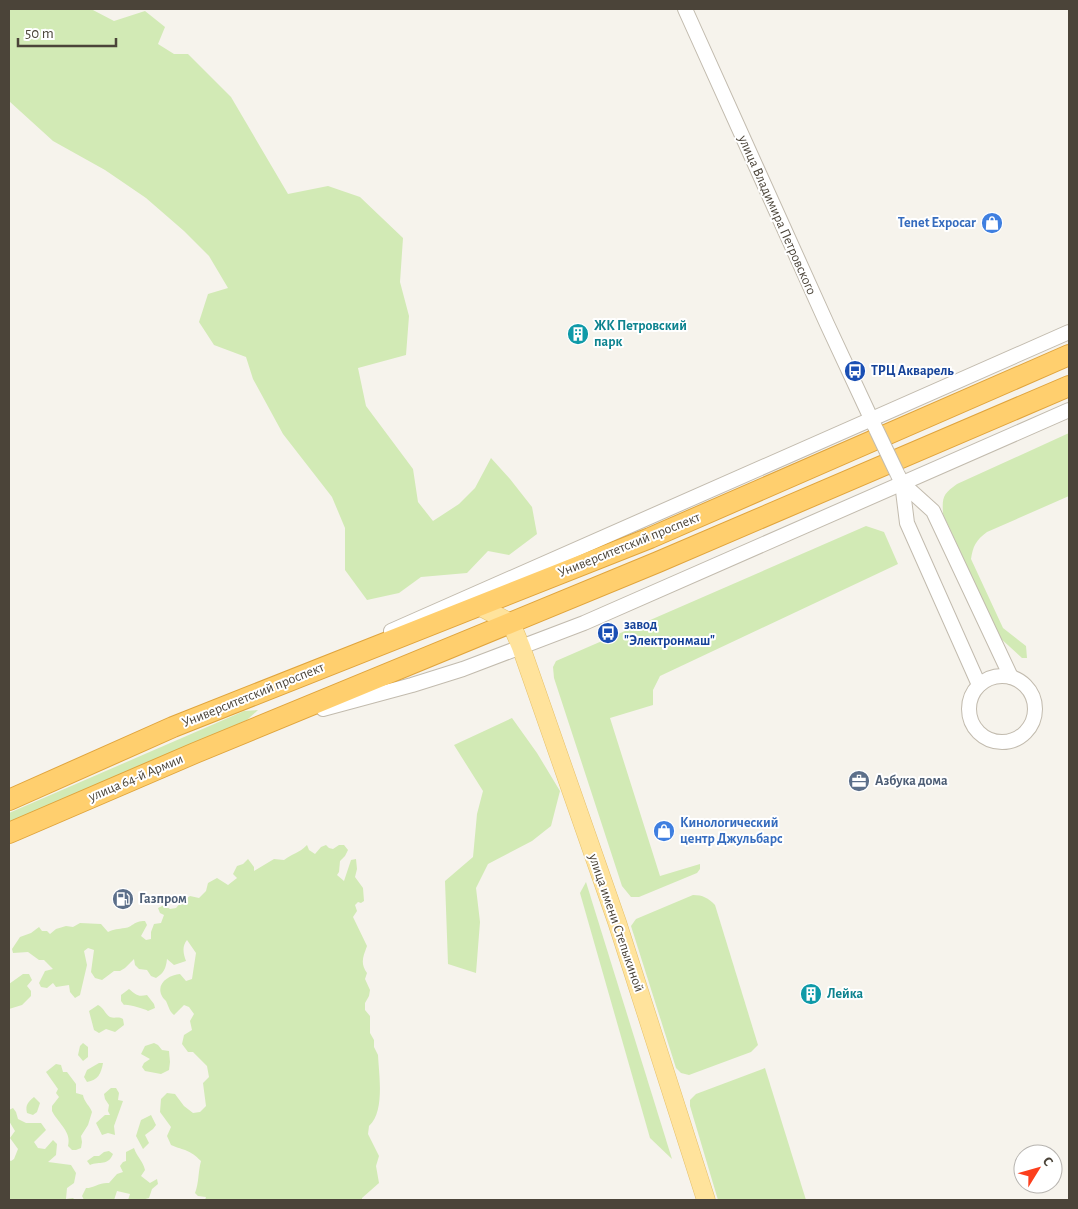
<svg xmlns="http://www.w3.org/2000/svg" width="1078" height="1209" viewBox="0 0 1078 1209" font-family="'Alegreya Sans',sans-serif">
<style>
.green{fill:#d2eab5}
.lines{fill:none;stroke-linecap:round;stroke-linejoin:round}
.minor-casing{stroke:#c2bbae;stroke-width:16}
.major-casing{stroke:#e6c16a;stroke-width:19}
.highway-casing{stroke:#e0a43c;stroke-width:22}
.minor{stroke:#fff;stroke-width:14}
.major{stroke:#ffe39c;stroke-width:18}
.highway{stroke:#ffcf6e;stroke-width:20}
.minor-bridge-casing{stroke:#c2bbae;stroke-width:16;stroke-linecap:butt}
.minor-bridge{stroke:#fff;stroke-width:14}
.labels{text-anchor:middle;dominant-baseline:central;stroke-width:4;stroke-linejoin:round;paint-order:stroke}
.street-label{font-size:14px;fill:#4b4439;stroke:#fff}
.shop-label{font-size:14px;font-weight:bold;fill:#366cbe;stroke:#fff;text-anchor:end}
.culture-label{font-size:14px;font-weight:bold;fill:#0d838f;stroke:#fff;text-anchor:start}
.transit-label{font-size:14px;font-weight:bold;fill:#164399;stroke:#fff;text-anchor:start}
.service-label{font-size:14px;font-weight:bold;fill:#4e5e75;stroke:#fff;text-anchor:start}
</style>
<rect width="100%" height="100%" fill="#f6f3ec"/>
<g class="green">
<polygon points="9,9 91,9 114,21 145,11 165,27 158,44 174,54 188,54 231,97 288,194 328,186 360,197 403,238 400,282 409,316 406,355 358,368 366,406 413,469 418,502 433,521 459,504 475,488 491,458 510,479 532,507 537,534 509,555 488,551 467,573 421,577 399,593 367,600 345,570 345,528 332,497 283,434 253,379 246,357 214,345 199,322 208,294 228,288 209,256 184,231 146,198 105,170 53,141 9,101"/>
<path d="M1069,433v63l-82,36c-11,8 -14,14 -16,27l32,69 23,18 1,12h-5l-23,-21 -56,-123c-1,-17 0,-20 14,-30z"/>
<polygon points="866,526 884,532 898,564 660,676 653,690 653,705 610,718 660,876 700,864 700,869 697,873 639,897 631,897 622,886 554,678 553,667 556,661"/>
<polygon points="258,710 247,720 9,823 9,813 244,711"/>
<polygon points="512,718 537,753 560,791 551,826 532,841 488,864 476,888 480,922 476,973 448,964 445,881 473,857 477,814 483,791 454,745"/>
<path d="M326,845l3,3 4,1 6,-4h5l4,5 -3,6 -5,5 -1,11 -2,3 7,6 7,-21 5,-1 1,10 -2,8 8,11 1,13 -3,2 -3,-1 -3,3 2,6 -4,6 14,29c-4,11 -7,17 0,27l-2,6 5,11 -1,6 -4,7v7l5,6v17l4,7v7l4,8c1,20 7,57 -9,71l-1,8 11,22 -3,10 3,17 -17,15v2h-157l1,-3 -8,-1 -3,-3c4,-10 3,-21 6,-32 -12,-12 -16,-10 -30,-16l-4,-9 4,-9 -11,-15 1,-13 6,-6 8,1 9,12 9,7 7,-1 6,-6 -3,-23 6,-6 -2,-11 -14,-14h-5l-6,-8 2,-9 8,-5 -2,-9 4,-7 -5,-7 -5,-2 -10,10c-5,-4 -5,-8 -8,-14 -2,-2 -4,-4 -5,-7 -4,-12 9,-19 19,-20l6,7 6,-2 4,-26 -9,-13c-5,6 -4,13 -1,21l-12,4 -7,-6c-1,9 -3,14 -11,19l-5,-2 -4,-6 -8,-1 -4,-4 -1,-6 -9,9 -5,3h-6l-12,9 -7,-2 -4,-6 3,-22 -6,-2 -4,3 3,14 -7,30 -5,3 -5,-6 -1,-7 -13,2 -3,-4 -6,5 -6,-1 -2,-4 6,-12 8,-2 -9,-9h-5l-11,-8 -15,1 -1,-4 8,-12 11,-4 8,-6 3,4h5l3,3 6,-5 10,-3 7,1 7,-4 21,1 7,8c6,-3 10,-3 17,-4 8,-1 8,-7 20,-7l2,4 -6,11 5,4 5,-1v-7l3,-8 7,-1 3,-8 -4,-2 -2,-5 6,-3 6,4 6,-1 5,-6 9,-6 9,2 7,-7 2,-8 9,-5 11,7 9,-7 -4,-4 4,-8 6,-2 5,-5 6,8v4l20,-12 10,1c9,-7 14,-6 23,-15l2,5 6,4 6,-7z"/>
<polygon points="586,882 672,1159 650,1138 580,893"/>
<path d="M693,895c10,0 15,3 22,10l43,140 -7,7 -62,23 -8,-2 -5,-5 -45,-142 5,-7z"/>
<polygon points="23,974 29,974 32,980 27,986 31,991 31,996 22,1005 9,1009 9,984"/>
<path d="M129,989c7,6 9,8 18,6l7,9 1,4 -7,3c-3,-2 -20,-7 -24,-6l-3,-4v-6z"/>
<path d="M98,1005c6,3 7,9 12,12 5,2 8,-1 13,2l1,6 -9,7 -9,-3 -7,4 -5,-3 -5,-19z"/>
<polygon points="83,1043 88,1047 88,1057 83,1061 78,1055 80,1046"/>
<polygon points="154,1043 158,1045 162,1050 169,1051 170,1062 169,1070 161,1074 145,1071 142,1067 144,1063 150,1059 141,1054 145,1046"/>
<path d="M99,1063h4c-2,11 -5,17 -16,19l-3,-5 3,-7z"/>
<path d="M56,1064l5,1 2,7h4l9,12v9l7,2c1,7 7,11 9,17l-4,13 -7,11 1,6 -1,6 -5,2h-4l-4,-4c4,-14 -10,-23 -16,-35v-5l7,-9 -3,-4 2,-4 -12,-17z"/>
<polygon points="765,1068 806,1200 718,1200 690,1106 690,1100 696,1094"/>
<polygon points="111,1088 116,1088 119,1093 118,1100 123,1101 114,1126 115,1135 108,1133 102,1135 96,1123 105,1115 110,1115 108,1111 109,1105 105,1099 104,1094"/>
<path d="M34,1097l6,6 -3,9 -4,3 -6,-2c-2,-8 1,-11 7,-16z"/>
<polygon points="13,1108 16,1112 18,1119 26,1123 41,1123 46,1130 34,1142 38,1148 45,1149 53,1140 57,1144 56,1155 48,1162 71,1165 76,1173 74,1183 67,1188 66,1199 73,1198 75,1200 9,1200 9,1160 11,1161 14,1159 18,1149 10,1138 15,1131 9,1121 9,1110"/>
<polygon points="151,1115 156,1125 153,1129 145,1135 149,1143 143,1149 136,1136 141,1120"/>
<path d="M134,1148c3,9 9,13 11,22l-4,6 9,7 7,-4 1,5 -6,5 -3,9 -7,2h-14l2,-6 -13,-3 -3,9h-30l-2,-4 4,-8c8,0 14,-6 23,-5l8,-9 6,-2 -3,-6 3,-4 3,-1v-9z"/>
<path d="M109,1151l4,3c-5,12 -13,7 -23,11l-3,-4 7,-5h5l5,-4z"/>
</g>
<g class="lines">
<g class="minor-casing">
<g id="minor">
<polyline points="685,9 827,324 875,427"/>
<polyline points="898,475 902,483 907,523 979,685"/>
<polyline points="902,483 933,511 1011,677"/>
<polyline points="391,631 1069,332"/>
<circle cx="1002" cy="709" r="33"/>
<polyline points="323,709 412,685 463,669 584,623 1069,410"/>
</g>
</g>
<g class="major-casing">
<polyline id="major" points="479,606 511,623 521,647 617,922 706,1200"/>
</g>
<g class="highway-casing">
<g id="highway">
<polyline points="9,800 173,727 650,538 1069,355"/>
<polyline points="9,833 195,753 658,562 1069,386"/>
</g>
</g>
<use href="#minor" class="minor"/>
<use href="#major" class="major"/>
<use href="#highway" class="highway"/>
<g class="minor-bridge-casing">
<polyline id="minor-bridge" points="876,429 897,473"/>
</g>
<use href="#minor-bridge" class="minor-bridge"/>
</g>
<defs>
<g id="shop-disc" transform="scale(1.125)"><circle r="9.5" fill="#3f7fe0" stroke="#fff"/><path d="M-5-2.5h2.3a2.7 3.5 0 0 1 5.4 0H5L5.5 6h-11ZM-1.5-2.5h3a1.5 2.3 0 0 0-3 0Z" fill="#fff"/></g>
<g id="building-disc" transform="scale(1.125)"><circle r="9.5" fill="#0f9aa8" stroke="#fff"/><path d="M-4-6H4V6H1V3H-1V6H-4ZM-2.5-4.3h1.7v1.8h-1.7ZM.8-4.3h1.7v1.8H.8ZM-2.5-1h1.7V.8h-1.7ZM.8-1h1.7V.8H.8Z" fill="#fff"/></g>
<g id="bus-disc" transform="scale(1.125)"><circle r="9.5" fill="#1a4fb4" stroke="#fff"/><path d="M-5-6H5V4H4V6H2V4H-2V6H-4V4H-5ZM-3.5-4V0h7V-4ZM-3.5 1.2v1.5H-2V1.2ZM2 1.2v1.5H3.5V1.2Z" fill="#fff"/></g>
<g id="office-disc" transform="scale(1.125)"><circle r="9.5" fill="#5c6f8a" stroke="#fff"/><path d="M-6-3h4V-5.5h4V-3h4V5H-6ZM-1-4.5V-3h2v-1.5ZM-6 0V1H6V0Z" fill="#fff"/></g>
<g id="fuel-disc" transform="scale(1.125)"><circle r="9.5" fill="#5c6f8a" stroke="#fff"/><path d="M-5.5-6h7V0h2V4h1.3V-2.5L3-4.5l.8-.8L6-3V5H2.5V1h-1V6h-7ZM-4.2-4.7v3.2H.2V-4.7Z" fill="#fff"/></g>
</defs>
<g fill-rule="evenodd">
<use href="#shop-disc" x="992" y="223"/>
<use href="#building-disc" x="578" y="334"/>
<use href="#bus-disc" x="855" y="371"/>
<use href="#bus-disc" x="608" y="633"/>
<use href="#office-disc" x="859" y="781"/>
<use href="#shop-disc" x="664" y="831"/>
<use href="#fuel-disc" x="123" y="899"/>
<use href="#building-disc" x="811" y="994"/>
</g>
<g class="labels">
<g class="street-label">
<text transform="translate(777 215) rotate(66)">улица Владимира Петровского</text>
<text transform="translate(629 545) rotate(-22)">Университетский проспект</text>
<text transform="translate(253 695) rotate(-22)">Университетский проспект</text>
<text transform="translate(136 778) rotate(-23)">улица 64-й Армии</text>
<text transform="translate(616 923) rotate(71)">улица имени Степыкиной</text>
</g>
<g class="shop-label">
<text x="976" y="223">Tenet Expocar</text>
<text x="680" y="823" text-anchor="start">Кинологический<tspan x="680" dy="16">центр Джульбарс</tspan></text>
</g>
<g class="culture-label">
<text x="594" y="326">ЖК Петровский<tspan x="594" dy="16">парк</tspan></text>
<text x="827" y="994">Лейка</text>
</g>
<g class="transit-label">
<text x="871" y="371">ТРЦ Акварель</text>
<text x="624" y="625">завод<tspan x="624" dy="16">"Электронмаш"</tspan></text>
</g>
<g class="service-label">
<text x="875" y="781">Азбука дома</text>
<text x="139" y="899">Газпром</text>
</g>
</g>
<rect width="1078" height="1209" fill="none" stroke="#4b4439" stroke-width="20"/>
<g transform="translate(1038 1169) rotate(53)"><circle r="24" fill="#ffffff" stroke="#b7b4b0"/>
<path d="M0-4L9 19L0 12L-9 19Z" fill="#fc3f1d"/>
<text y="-8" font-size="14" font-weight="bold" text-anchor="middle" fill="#4b4439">С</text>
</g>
<path d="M18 38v8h98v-8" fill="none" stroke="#4b4439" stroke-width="2.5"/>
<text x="25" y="38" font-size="15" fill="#4b4439" stroke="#ffffff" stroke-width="4" paint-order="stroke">50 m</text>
</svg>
